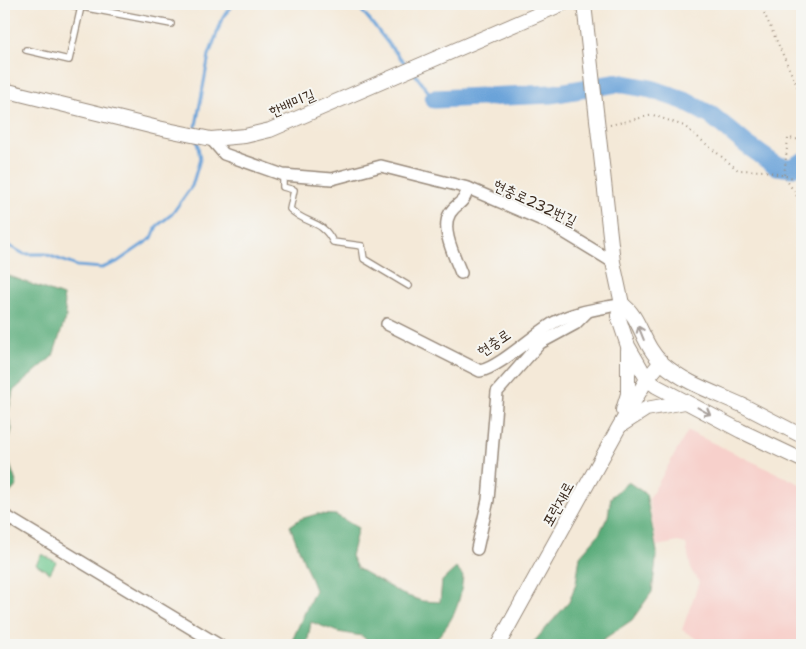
<svg xmlns="http://www.w3.org/2000/svg" width="806" height="649" viewBox="0 0 806 649" font-family="'Shantell Sans','Poor Story',sans-serif">
<style>
.built{fill:#f7d0cb}
.green{fill:#6ec88f;stroke:#547956}
.forest{fill:#5aac7a;stroke:#4a6b4c}
.lines{fill:none;stroke-linecap:round;stroke-linejoin:round}
.stream{stroke:#6aa3d9;stroke-width:3}
.river{stroke:#6aa3d9;stroke-width:19}
.service-casing{stroke:#988a7b;stroke-width:8}
.minor-casing{stroke:#988a7b;stroke-width:14}
.tertiary-casing{stroke:#988a7b;stroke-width:16}
.path{stroke:#988a7b;stroke-width:2;stroke-dasharray:1 4;stroke-linecap:butt}
.service{stroke:#fff;stroke-width:5.5}
.minor{stroke:#fff;stroke-width:11}
.tertiary{stroke:#fff;stroke-width:14}
.oneway{stroke:#a79f9a}
.labels{text-anchor:middle;dominant-baseline:central;stroke-width:4;stroke-linejoin:round;paint-order:stroke}
.street-label{font-size:15px;fill:#3b2a1e;stroke:#f6f6f2}
</style>
<rect width="100%" height="100%" fill="#f6f6f2"/>
<filter id="ink" filterUnits="userSpaceOnUse"><feTurbulence type="fractalNoise" baseFrequency=".02" numOctaves="2"/><feDisplacementMap in="SourceGraphic" scale="10" xChannelSelector="R" yChannelSelector="G"/><feConvolveMatrix kernelMatrix="1 2 1 2 8 2 1 2 1" color-interpolation-filters="sRGB"/></filter>
<filter id="wash" filterUnits="userSpaceOnUse"><feTurbulence type="fractalNoise" baseFrequency=".0096" numOctaves="4" result="noise"/><feDisplacementMap in="SourceGraphic" scale="20" xChannelSelector="R" yChannelSelector="G"/><feGaussianBlur stdDeviation="1.12" result="paint"/><feColorMatrix in="noise" values="0 0 0 0 0 0 0 0 0 0 0 0 0 0 0 0 0 1.4 0 .05"/><feComposite in="paint" operator="in"/></filter>
<g filter="url(#wash)">
<rect width="100%" height="100%" fill="#f4e9d8"/>
<polygon class="built" points="688,431 802,485 802,645 707,645 682,630 699,582 691,570 686,544 678,542 657,546 649,499"/>
<polygon class="green" points="42,554 56,562 50,573 36,564"/>
<g class="forest">
<polygon points="4,274 63,296 66,317 53,356 13,391 8,415 12,429 6,453 17,485 4,500"/>
<polygon points="628,482 646,494 657,552 652,592 632,620 595,645 531,645 569,602 576,584 580,556 599,534 608,516 611,497"/>
<path d="M317,514l19,1 22,13 -7,28 6,12 45,26 20,7 18,1 2,-21 14,-13 7,8c-3,32 -11,47 -33,69h-58l-10,-9 -24,-4 -27,-10 -4,23h-17l25,-55 -25,-64 10,-7z"/>
</g>
<g class="lines">
<g class="stream">
<path d="M355,4c20,19 33,43 53,62"/>
<polyline points="414,73 434,99"/>
<polyline points="195,131 209,55 223,17 233,4"/>
<polyline points="4,243 24,254 45,254 77,266 102,268 117,262 152,238 157,226 172,214 192,186 200,159 197,140"/>
</g>
<polyline class="river" points="434,99 552,94 618,83 651,89 683,100 712,116 747,145 777,166 791,168 802,162"/>
</g>
</g>
<g filter="url(#ink)">
<g class="lines">
<g class="service-casing">
<g id="service">
<polyline points="66,4 171,24"/>
<polyline points="421,4 454,4"/>
<polyline points="26,50 69,60 81,7"/>
<path d="M283,175v12l11,3 -4,19c16,16 32,10 43,33l29,4 2,13 45,27"/>
</g>
</g>
<g class="minor-casing">
<g id="minor">
<polyline points="211,139 224,154 283,175 332,179 381,166 468,188 549,223 613,262"/>
<path d="M461,273c-6,-16 -21,-44 -11,-60 8,-12 13,-7 18,-25"/>
<path d="M387,324l93,47c20,-4 54,-37 75,-49 21,-11 44,-13 67,-18"/>
<polyline points="4,527 7,517 219,645"/>
<polyline points="477,549 488,500 497,392 540,343 575,324 588,311"/>
</g>
</g>
<g class="tertiary-casing">
<g id="tertiary">
<polyline points="584,4 613,262 622,304 618,316 628,346 647,379 656,386 741,431 802,460"/>
<polyline points="4,90 158,128 211,139 245,136 270,130 562,4"/>
<path d="M622,304c19,13 20,41 40,59 24,21 54,30 82,43 19,10 39,20 58,30"/>
<polyline points="623,410 628,394 628,350"/>
<polyline points="621,425 646,409 685,402"/>
<polyline points="498,645 619,427 647,379 661,362"/>
</g>
</g>
<g class="path">
<polyline points="760,4 802,97"/>
<polyline points="610,125 653,115 684,126 738,170 765,171 802,180"/>
<polyline points="802,140 788,138 784,176 802,204"/>
</g>
<use href="#service" class="service"/>
<use href="#minor" class="minor"/>
<use href="#tertiary" class="tertiary"/>
</g>
<defs><path id="oneway-shaft" d="M-6 0H5M1.5-3L5.5 0L1.5 3" fill="none" stroke-width="1.6" stroke-linecap="round" stroke-linejoin="round" transform="scale(1.25)"/></defs>
<g class="oneway">
<use href="#oneway-shaft" transform="translate(641 333) rotate(-112)"/>
<use href="#oneway-shaft" transform="translate(704 411) rotate(29)"/>
</g>
</g>
<g class="labels">
<g class="street-label">
<text transform="translate(292 103) rotate(-23)">한배미길</text>
<text transform="translate(535 203) rotate(25)">현충로232번길</text>
<text transform="translate(494 343) rotate(-34)">현충로</text>
<text transform="translate(558 504) rotate(-61)">포란재로</text>
</g>
</g>
<rect width="806" height="649" fill="none" stroke="#f6f6f2" stroke-width="20"/>
</svg>
